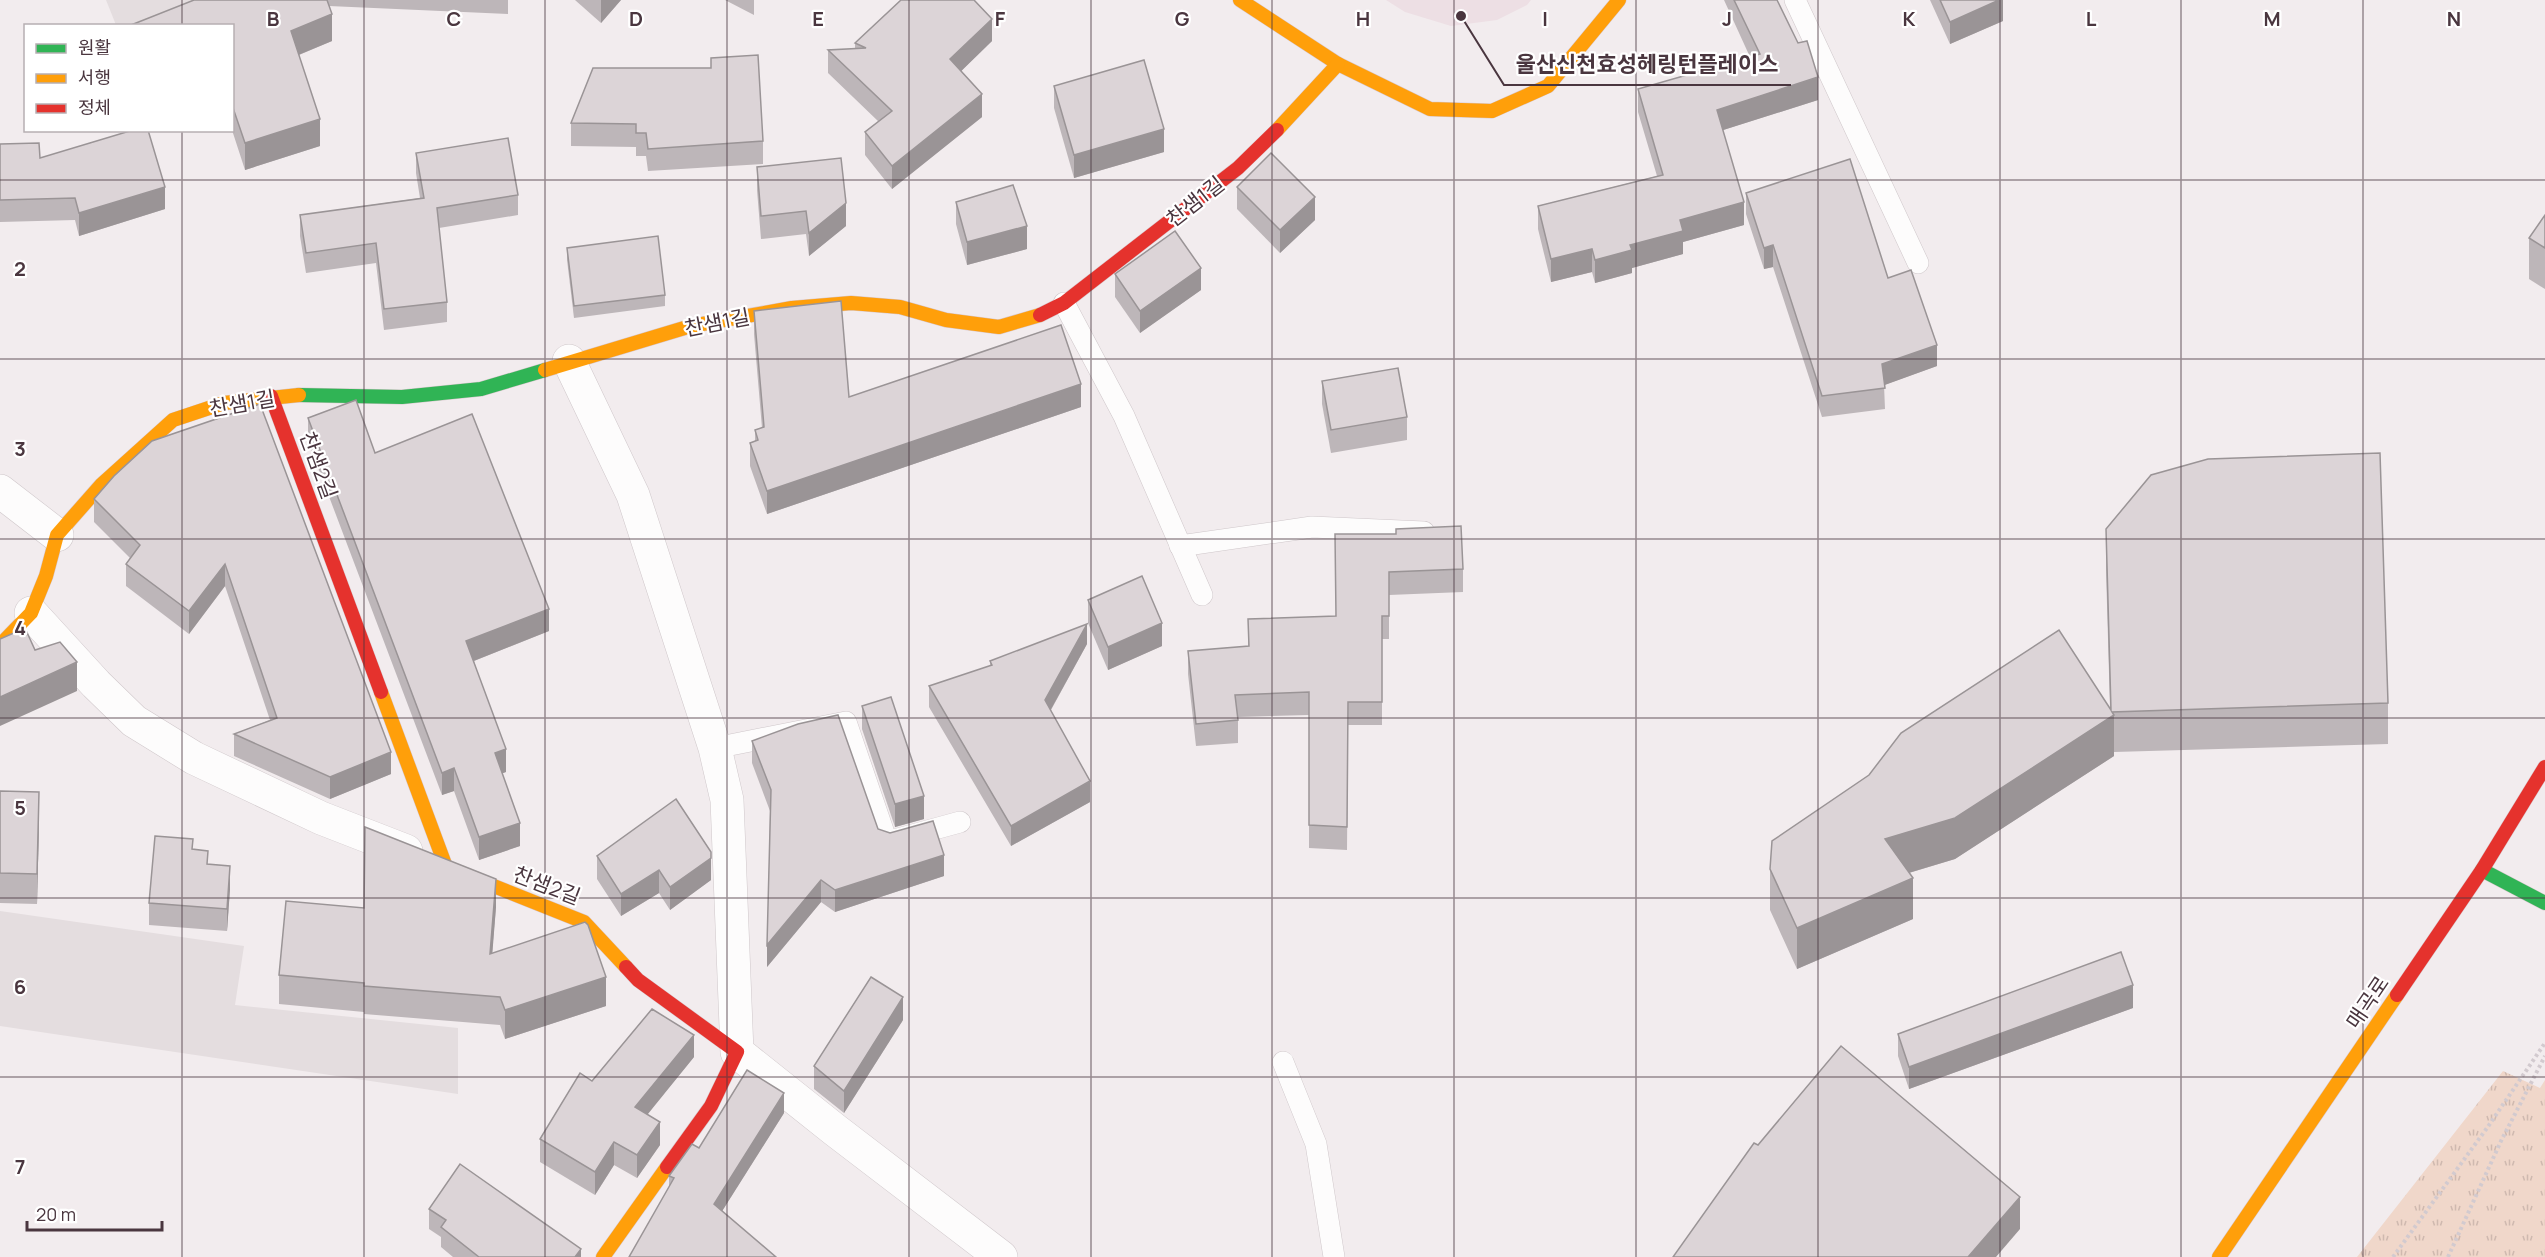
<svg xmlns="http://www.w3.org/2000/svg" width="2545" height="1257" viewBox="0 0 2545 1257" font-family="Manrope,'Noto Sans KR',sans-serif">
<style>
.residential{fill:#eddfe4}
.grass{fill:url(#grass-tufts)}
.parking{fill:#e4dddf}
.lines{fill:none;stroke-linecap:round;stroke-linejoin:round}
.lane-casing{stroke:#cfc7ca;stroke-width:22}
.street-casing{stroke:#cfc7ca;stroke-width:34}
.fast-casing{stroke:#d8c7cc;stroke-width:15}
.slow-casing{stroke:#d8c7cc;stroke-width:15}
.jam-casing{stroke:#d8c7cc;stroke-width:15}
.path{stroke:#d2cacf;stroke-width:4;stroke-dasharray:3 3;stroke-linecap:butt}
.lane{stroke:#fdfcfc;stroke-width:21}
.street{stroke:#fdfcfc;stroke-width:33}
.fast{stroke:#30b455;stroke-width:14}
.slow{stroke:#ff9f0a;stroke-width:14}
.jam{stroke:#e5322d;stroke-width:14}
.wall{fill:#bdb6b9}
.shaded-wall{fill:#9a9496}
.building{fill:#dcd4d7;stroke:#9a9496;stroke-width:1.5}
.grid{fill:none;stroke:#4a363f;stroke-width:1.5;stroke-opacity:0.55}
.labels{text-anchor:middle;dominant-baseline:central;stroke-width:4.5;stroke-linejoin:round;paint-order:stroke}
.street-label{font-size:21px;fill:#4a363f;stroke:#fff}
.grid-label{font-size:20px;text-anchor:middle;font-weight:bold;fill:#4a363f;stroke:#fff;stroke-width:4.5;stroke-linejoin:round;paint-order:stroke}
.leader{fill:none;stroke:#4a363f;stroke-width:2}
.callout-dot{fill:#4a363f;stroke:#fff;stroke-width:2}
.callout-label{font-size:22px;text-anchor:middle;font-weight:bold;fill:#4a363f;stroke:#fff;stroke-width:4.5;stroke-linejoin:round;paint-order:stroke}
</style>
<defs>
<pattern id="grass-tufts" width="24" height="20" patternUnits="userSpaceOnUse" patternTransform="scale(1.5)"><rect width="24" height="20" fill="#f0d7ca"/><path d="M3 7l-1-3M5 7V3M7 7l1-3M15 17l-1-3M17 17v-4M19 17l1-3" fill="none" stroke="#cfb9af"/></pattern>
</defs>
<rect width="100%" height="100%" fill="#f2ecee"/>
<polygon class="residential" points="1386,0 1531,0 1527,5 1497,20 1451,26 1405,12"/>
<polygon class="grass" points="2503,1071 2540,1088 2545,1080 2545,1257 2357,1257"/>
<g class="parking">
<polygon points="106,0 227,0 163,26 116,25"/>
<polygon points="0,911 244,946 235,1005 458,1028 458,1094 0,1026"/>
</g>
<g class="lines">
<g class="lane-casing">
<g id="lane">
<polyline points="1795,0 1918,263"/>
<polyline points="1064,303 1124,416 1202,595"/>
<polyline points="1180,546 1312,527 1424,532"/>
<polyline points="715,748 846,722 887,842 960,822"/>
<polyline points="1283,1062 1316,1144 1334,1257"/>
</g>
</g>
<g class="street-casing">
<g id="street">
<polyline points="569,361 633,495 715,748 727,800 737,1052 835,1130 1001,1257"/>
<polyline points="0,491 57,535"/>
<polyline points="31,613 96,684 134,721 194,758 321,818 406,851"/>
</g>
</g>
<g class="fast-casing">
<g id="fast">
<polyline points="299,395 402,397 481,389 545,370"/>
<polyline points="2482,870 2545,903"/>
</g>
</g>
<g class="slow-casing">
<g id="slow">
<polyline points="1240,0 1338,64 1430,109 1492,111 1548,86 1619,0"/>
<polyline points="1277,130 1338,64"/>
<polyline points="545,370 691,326 792,308 851,303 900,307 946,320 999,327 1040,315"/>
<polyline points="0,645 31,613 46,576 57,535 101,485 173,420 224,403 299,395"/>
<polyline points="381,692 446,867 584,922 626,967"/>
<polyline points="603,1257 667,1167"/>
<polyline points="2219,1257 2397,995"/>
</g>
</g>
<g class="jam-casing">
<g id="jam">
<polyline points="1040,315 1064,303 1238,168 1277,130"/>
<polyline points="271,396 381,692"/>
<polyline points="626,967 638,980 737,1052 711,1106 667,1167"/>
<polyline points="2397,995 2482,870 2545,767"/>
</g>
</g>
<g class="path">
<polyline points="2393,1257 2487,1128 2545,1043"/>
<polyline points="2448,1257 2501,1141 2545,1056"/>
</g>
<use href="#lane" class="lane"/>
<use href="#street" class="street"/>
<use href="#fast" class="fast"/>
<use href="#slow" class="slow"/>
<use href="#jam" class="jam"/>
</g>
<g class="wall">
<polygon points="194,0 508,0 508,14 329,6 332,41 299,55 320,146 245,170 232,130 232,26"/>
<polygon points="575,0 621,0 601,23"/>
<polygon points="725,0 754,0 754,15"/>
<polygon points="1724,0 1777,0 1818,100 1723,130 1744,225 1683,242 1683,254 1632,268 1632,273 1595,283 1592,272 1551,282 1538,229 1538,206 1657,176 1638,112 1638,89 1750,57"/>
<polygon points="1930,0 2003,0 2003,21 1950,44"/>
<polygon points="992,41 961,71 982,117 892,189 865,155 865,132 879,122 828,73 828,50 855,49 855,43"/>
<polygon points="711,58 763,141 763,164 648,171 646,156 636,156 636,147 571,146 571,123 711,68"/>
<polygon points="1054,86 1164,152 1074,178 1054,108"/>
<polygon points="0,144 40,158 165,209 79,236 75,220 0,222"/>
<polygon points="416,153 518,195 518,215 439,228 447,302 447,322 384,330 376,263 306,273 300,236 300,215 420,198 416,173"/>
<polygon points="757,167 846,226 809,256 806,234 761,239 757,190"/>
<polygon points="1237,187 1315,220 1280,253 1237,209"/>
<polygon points="1746,193 1888,278 1937,366 1884,385 1885,409 1822,417 1773,267 1764,269 1746,214"/>
<polygon points="956,202 1027,249 967,265 956,224"/>
<polygon points="2545,215 2545,289 2529,279 2529,238"/>
<polygon points="567,248 665,295 665,306 574,318 567,260"/>
<polygon points="1115,274 1201,290 1140,333 1115,297"/>
<polygon points="754,311 849,397 1081,407 767,514 750,466 750,443 755,441 755,430 762,428 754,334"/>
<polygon points="1322,381 1407,417 1407,440 1331,453 1322,404"/>
<polygon points="308,418 375,453 549,631 474,661 506,772 502,773 520,846 479,860 454,791 442,795 308,441"/>
<polygon points="152,441 391,774 330,799 234,756 234,734 270,720 225,586 189,634 126,586 126,564 130,558 94,522 94,499"/>
<polygon points="2106,529 2388,703 2388,744 2114,752 2114,756 1955,859 1909,873 1913,919 1797,969 1770,910 1770,869 2110,708 2106,570"/>
<polygon points="1396,534 1463,569 1463,592 1389,595 1389,639 1382,639 1382,725 1348,725 1347,850 1309,848 1309,715 1238,717 1238,743 1196,746 1188,674 1188,651 1248,646 1248,619 1335,616"/>
<polygon points="1088,600 1162,646 1108,670 1088,623"/>
<polygon points="1087,644 1051,710 1090,802 1011,846 929,707 929,686 990,666 990,661"/>
<polygon points="862,706 924,819 895,827 862,729"/>
<polygon points="752,741 878,829 944,876 835,912 821,902 767,967 770,811 752,763"/>
<polygon points="0,791 39,822 37,904 0,903"/>
<polygon points="193,849 230,889 227,931 149,925 149,903"/>
<polygon points="597,856 711,880 670,910 659,893 621,916 597,879"/>
<polygon points="496,907 492,953 606,1006 505,1039 500,1025 364,1014 364,1012 279,1004 279,975 364,908"/>
<polygon points="2133,1008 1909,1089 1898,1056 1898,1034"/>
<polygon points="903,1020 844,1113 814,1089 814,1066"/>
<polygon points="694,1057 647,1114 660,1145 637,1178 614,1165 595,1195 540,1162 540,1139 592,1081"/>
<polygon points="784,1113 722,1211 669,1186 669,1176 699,1148"/>
<polygon points="429,1209 581,1257 453,1257 441,1247 441,1237 429,1229"/>
</g>
<g class="shaded-wall">
<polygon points="601,0 621,0 601,23"/>
<polygon points="1999,0 2003,0 2003,21 1950,44 1950,22"/>
<polygon points="332,14 332,41 291,58 291,31"/>
<polygon points="992,19 992,41 950,82 950,59"/>
<polygon points="1818,77 1818,100 1717,132 1717,110"/>
<polygon points="982,94 982,117 892,189 892,166"/>
<polygon points="320,119 320,146 245,170 245,143"/>
<polygon points="1164,129 1164,152 1074,178 1074,155"/>
<polygon points="165,187 165,209 79,236 79,213"/>
<polygon points="1315,197 1315,220 1280,253 1280,230"/>
<polygon points="1744,202 1744,225 1683,242 1683,254 1632,268 1632,273 1595,283 1595,260 1630,245 1680,220"/>
<polygon points="846,203 846,226 809,256 809,233"/>
<polygon points="1027,226 1027,249 967,265 967,242"/>
<polygon points="1773,245 1773,267 1764,269 1764,248"/>
<polygon points="1592,249 1592,272 1551,282 1551,259"/>
<polygon points="1201,268 1201,290 1140,333 1140,311"/>
<polygon points="1937,345 1937,366 1882,386 1882,364"/>
<polygon points="1081,384 1081,407 767,514 767,491"/>
<polygon points="225,564 225,586 189,634 189,611"/>
<polygon points="549,609 549,631 466,664 466,641"/>
<polygon points="1162,623 1162,646 1108,670 1108,647"/>
<polygon points="1087,624 1087,644 1045,720 1045,700"/>
<polygon points="77,662 77,691 0,726 0,697"/>
<polygon points="2114,715 2114,756 1955,859 1885,880 1885,839"/>
<polygon points="506,749 506,772 495,776 495,753"/>
<polygon points="391,752 391,774 330,799 330,777"/>
<polygon points="454,768 454,791 442,795 442,773"/>
<polygon points="1090,781 1090,802 1011,846 1011,826"/>
<polygon points="39,792 39,822 37,904 37,874"/>
<polygon points="924,796 924,819 895,827 895,804"/>
<polygon points="520,823 520,846 479,860 479,837"/>
<polygon points="944,855 944,876 835,912 835,890"/>
<polygon points="711,858 711,880 670,910 670,887"/>
<polygon points="230,866 230,889 227,931 227,909"/>
<polygon points="659,870 659,893 621,916 621,894"/>
<polygon points="1913,878 1913,919 1797,969 1797,928"/>
<polygon points="496,879 496,907 490,983 490,954"/>
<polygon points="821,880 821,902 767,967 767,945"/>
<polygon points="606,977 606,1006 505,1039 505,1010"/>
<polygon points="2133,985 2133,1008 1909,1089 1909,1067"/>
<polygon points="903,997 903,1020 844,1113 844,1091"/>
<polygon points="694,1035 694,1057 635,1130 635,1107"/>
<polygon points="784,1093 784,1113 714,1224 714,1204"/>
<polygon points="660,1122 660,1145 637,1178 637,1155"/>
<polygon points="614,1142 614,1165 595,1195 595,1172"/>
<polygon points="2020,1197 2020,1229 1996,1257 1968,1257"/>
<polygon points="581,1249 581,1257 575,1257"/>
</g>
<g class="building">
<polygon points="194,0 327,0 332,14 291,31 320,119 245,143 232,105 232,26 131,25"/>
<polygon points="901,0 974,0 992,19 950,59 982,94 892,166 865,132 892,111 828,50 866,48 855,43"/>
<polygon points="1734,0 1777,0 1798,43 1807,41 1818,77 1717,110 1744,202 1680,220 1683,231 1630,245 1632,250 1595,260 1592,249 1551,259 1538,206 1663,175 1638,89 1760,54"/>
<polygon points="1940,0 1999,0 1950,22"/>
<polygon points="758,55 763,141 648,149 646,133 636,133 636,124 571,123 593,68 711,68 711,58"/>
<polygon points="1144,60 1164,129 1074,155 1054,86"/>
<polygon points="133,130 148,130 165,187 79,213 75,198 0,200 0,144 39,143 40,158"/>
<polygon points="508,138 518,195 437,208 447,302 384,309 376,243 306,253 300,215 424,198 416,153"/>
<polygon points="1271,153 1315,197 1280,230 1237,187"/>
<polygon points="841,158 846,203 809,233 806,211 761,216 757,167"/>
<polygon points="1850,159 1888,278 1911,270 1937,345 1882,364 1885,388 1822,396 1773,245 1764,248 1746,193"/>
<polygon points="1013,185 1027,226 967,242 956,202"/>
<polygon points="2545,215 2545,248 2529,238"/>
<polygon points="1175,231 1201,268 1140,311 1115,274"/>
<polygon points="658,236 665,295 574,306 567,248"/>
<polygon points="841,301 849,397 1061,325 1081,384 767,491 750,443 758,440 755,430 764,427 754,311"/>
<polygon points="1398,368 1407,417 1331,430 1322,381"/>
<polygon points="356,400 375,453 472,414 549,609 466,641 506,749 495,753 520,823 479,837 454,768 442,773 308,418"/>
<polygon points="260,404 391,752 330,777 234,734 277,718 225,564 189,611 126,564 140,545 94,499 114,476 152,441"/>
<polygon points="2380,453 2388,703 2112,712 2114,715 1955,818 1885,839 1913,878 1797,928 1770,869 1772,841 1869,775 1901,733 2059,630 2111,710 2106,529 2151,475 2208,459"/>
<polygon points="1461,526 1463,569 1389,572 1389,616 1382,616 1382,702 1348,702 1347,827 1309,825 1309,692 1235,695 1238,720 1196,724 1188,651 1249,646 1248,619 1336,616 1335,534 1396,534 1396,529"/>
<polygon points="1142,576 1162,623 1108,647 1088,600"/>
<polygon points="1087,624 1045,700 1090,781 1011,826 929,686 992,665 990,661"/>
<polygon points="25,628 35,650 60,642 77,662 0,697 0,639"/>
<polygon points="891,697 924,796 895,804 862,706"/>
<polygon points="838,715 878,829 890,833 933,821 944,855 835,890 821,880 767,945 771,790 752,741 798,724"/>
<polygon points="0,791 39,792 37,874 0,873"/>
<polygon points="676,799 711,852 711,858 670,887 659,870 621,894 597,856"/>
<polygon points="365,827 496,879 490,954 585,922 588,925 606,977 505,1010 500,997 364,986 364,983 279,975 286,901 364,908"/>
<polygon points="155,836 193,839 192,849 208,851 207,864 230,866 227,909 149,903"/>
<polygon points="2121,952 2133,985 1909,1067 1898,1034"/>
<polygon points="871,977 903,997 844,1091 814,1066"/>
<polygon points="652,1009 694,1035 635,1107 660,1122 637,1155 614,1142 595,1172 540,1139 580,1073 592,1081"/>
<polygon points="1841,1046 2020,1197 1968,1257 1673,1257 1754,1143 1758,1145"/>
<polygon points="747,1070 784,1093 714,1204 776,1257 629,1257 674,1178 669,1176 692,1144 699,1148"/>
<polygon points="460,1164 581,1249 575,1257 479,1257 441,1227 446,1220 429,1209"/>
</g>
<path class="grid" d="M182,0v26M364,0v1257M545,0v1257M727,0v1257M909,0v1257M1091,0v1257M1272,0v1257M1454,0v1257M1636,0v1257M1818,0v1257M2000,0v1257M2181,0v1257M2363,0v1257M182,130v1127M0,180h2545M0,359h2545M0,539h2545M0,718h2545M0,898h2545M0,1077h2545"/>
<g class="labels">
<g class="street-label">
<text transform="translate(1195 201) rotate(-38)">찬샘1길</text>
<text transform="translate(717 322) rotate(-11)">찬샘1길</text>
<text transform="translate(242 403) rotate(-10)">찬샘1길</text>
<text transform="translate(319 465) rotate(70)">찬샘2길</text>
<text transform="translate(547 885) rotate(21)">찬샘2길</text>
<text transform="translate(2367 1002) rotate(-56)">매곡로</text>
</g>
</g>
<g class="grid-label">
<text x="273" y="26">B</text>
<text x="454" y="26">C</text>
<text x="636" y="26">D</text>
<text x="818" y="26">E</text>
<text x="1000" y="26">F</text>
<text x="1182" y="26">G</text>
<text x="1363" y="26">H</text>
<text x="1545" y="26">I</text>
<text x="1727" y="26">J</text>
<text x="1909" y="26">K</text>
<text x="2091" y="26">L</text>
<text x="2272" y="26">M</text>
<text x="2454" y="26">N</text>
<text x="20" y="276">2</text>
<text x="20" y="456">3</text>
<text x="20" y="635">4</text>
<text x="20" y="815">5</text>
<text x="20" y="994">6</text>
<text x="20" y="1174">7</text>
</g>
<path class="leader" d="M1461 16L1504 85H1791"/>
<circle class="callout-dot" cx="1461" cy="16" r="6"/>
<g class="callout-label">
<text x="1647" y="72">울산신천효성헤링턴플레이스</text>
</g>
<rect x="24" y="24" width="210" height="108" fill="#ffffff" stroke="#b7afb2" stroke-width="1.5"/>
<rect x="36" y="44" width="30" height="9" fill="#30b455" stroke="#b7afb2" stroke-width="1.5"/>
<text x="78" y="54" font-size="18" fill="#4a363f">원활</text>
<rect x="36" y="74" width="30" height="9" fill="#ff9f0a" stroke="#b7afb2" stroke-width="1.5"/>
<text x="78" y="84" font-size="18" fill="#4a363f">서행</text>
<rect x="36" y="104" width="30" height="9" fill="#e5322d" stroke="#b7afb2" stroke-width="1.5"/>
<text x="78" y="114" font-size="18" fill="#4a363f">정체</text>
<path d="M27 1221v9h135v-9" fill="none" stroke="#4a363f" stroke-width="3"/>
<text x="36" y="1221" font-size="18" fill="#4a363f" stroke="#ffffff" stroke-width="4.5" paint-order="stroke">20 m</text>
</svg>
